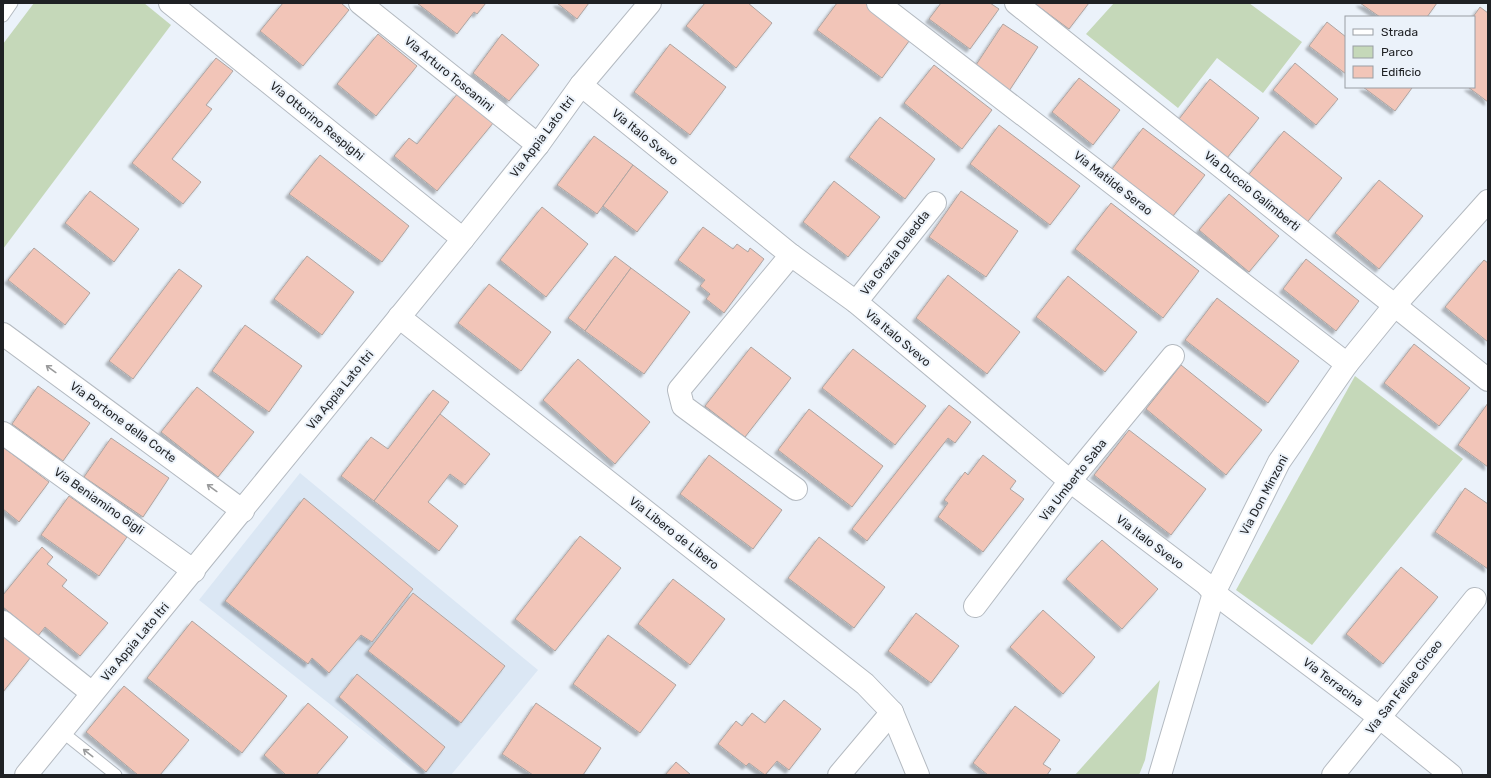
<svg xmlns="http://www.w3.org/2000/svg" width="1491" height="778" viewBox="0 0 1491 778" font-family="Rubik,sans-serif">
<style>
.built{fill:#dbe7f4}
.green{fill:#c5d8b9}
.building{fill:#f2c5b8;stroke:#aea4a1;filter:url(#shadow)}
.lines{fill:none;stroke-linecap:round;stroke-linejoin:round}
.service-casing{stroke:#b4bac1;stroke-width:13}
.minor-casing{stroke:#b4bac1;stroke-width:24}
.primary-casing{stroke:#b4bac1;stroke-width:24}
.service{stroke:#fff;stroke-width:11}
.minor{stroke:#fff;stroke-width:22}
.primary{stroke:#fff;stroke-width:22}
.oneway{stroke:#9a9b9c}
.labels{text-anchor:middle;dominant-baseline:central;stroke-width:4;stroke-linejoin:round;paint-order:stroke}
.street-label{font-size:12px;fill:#1f2124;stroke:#ebf2fa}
</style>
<defs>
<filter id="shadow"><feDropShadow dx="-3.5" dy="3.5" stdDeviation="1" flood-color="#0004"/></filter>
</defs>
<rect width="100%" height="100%" fill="#ebf2fa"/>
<polygon class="built" points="300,473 538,670 451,775 419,775 199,600"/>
<g class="green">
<polygon points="34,3 144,3 171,25 3,249 3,44"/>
<polygon points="1114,3 1249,3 1302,42 1263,93 1217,58 1178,108 1086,34"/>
<polygon points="1355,376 1463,459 1312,645 1236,590"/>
<polygon points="1160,680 1145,760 1139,775 1075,775"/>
</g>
<g class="building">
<polygon points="283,3 341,3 349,10 303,66 260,31"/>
<polygon points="417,3 486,3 477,14 474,12 457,34"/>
<polygon points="557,3 589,3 577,19"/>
<polygon points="705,3 748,3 772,23 736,68 686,26"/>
<polygon points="837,3 867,3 912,37 882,78 817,30"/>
<polygon points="941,3 990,3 999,9 970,49 929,19"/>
<polygon points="1034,3 1089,3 1069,29"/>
<polygon points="1360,3 1437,3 1427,17 1380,17"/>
<polygon points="1480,7 1488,13 1488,102 1468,87 1474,87 1473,17"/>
<polygon points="1327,22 1346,37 1346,74 1309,46"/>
<polygon points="1003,24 1038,47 1009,91 974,68"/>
<polygon points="378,34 417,66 376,116 337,84"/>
<polygon points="502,34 539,65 509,101 473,73"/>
<polygon points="670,44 726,87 690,135 634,92"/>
<polygon points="216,58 233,71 206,105 212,109 172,159 201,182 183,204 132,163"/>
<polygon points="1295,63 1338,99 1316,125 1273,90"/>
<polygon points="934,65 992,110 962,149 904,103"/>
<polygon points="1079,78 1120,110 1093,145 1052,112"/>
<polygon points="1210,79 1259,118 1227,158 1179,119"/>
<polygon points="1363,87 1411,87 1412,88 1395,111"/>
<polygon points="458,93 494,122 437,191 394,156 409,138 417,144"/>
<polygon points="880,117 935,159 905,199 849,157"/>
<polygon points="999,125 1080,186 1050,225 970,164"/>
<polygon points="1143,128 1205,175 1173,216 1112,169"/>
<polygon points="1284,131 1342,178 1305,225 1246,178"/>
<polygon points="594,136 633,165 597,214 557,185"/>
<polygon points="320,155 409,226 382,262 289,194"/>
<polygon points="633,165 668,192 637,232 603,206"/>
<polygon points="1379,180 1423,216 1379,269 1335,233"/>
<polygon points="834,181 880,217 848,257 803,222"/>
<polygon points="90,191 139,229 114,262 65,223"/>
<polygon points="961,191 1018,231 986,277 929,237"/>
<polygon points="1229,194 1279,236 1249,272 1199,230"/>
<polygon points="1111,203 1199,271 1163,318 1075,249"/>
<polygon points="542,207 588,244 546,297 500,260"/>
<polygon points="703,227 733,249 737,244 748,252 750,248 764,259 724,313 706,299 710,294 700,286 705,280 678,260"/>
<polygon points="34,248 90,293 65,325 8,280"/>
<polygon points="307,256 354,292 322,335 274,299"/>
<polygon points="615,256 631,268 585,331 568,318"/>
<polygon points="1306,259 1359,301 1336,331 1283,289"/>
<polygon points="1484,260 1488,263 1488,342 1445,307"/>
<polygon points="631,268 690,312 644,374 585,331"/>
<polygon points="179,269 202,286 133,379 109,361"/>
<polygon points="948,275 1020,332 987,374 916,318"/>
<polygon points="1068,276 1137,332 1105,372 1036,317"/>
<polygon points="489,284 551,332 521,371 458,323"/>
<polygon points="1217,298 1299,361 1268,403 1185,340"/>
<polygon points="245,325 302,366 269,412 212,371"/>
<polygon points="1414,344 1470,388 1439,426 1384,383"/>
<polygon points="751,347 791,378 745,437 705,406"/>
<polygon points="853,349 926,406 895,445 822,388"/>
<polygon points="578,359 650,422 615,464 543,400"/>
<polygon points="1181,365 1262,430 1226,475 1146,409"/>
<polygon points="38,386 90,423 63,461 12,424"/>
<polygon points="197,387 254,432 218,477 161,432"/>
<polygon points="433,390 449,402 374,501 341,476 371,437 388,449"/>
<polygon points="1488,403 1488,467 1458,445"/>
<polygon points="949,405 971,422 955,443 948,438 867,541 852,529"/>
<polygon points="809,409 883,466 852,507 778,450"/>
<polygon points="440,414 490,454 465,485 450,474 428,502 458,526 439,551 374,501"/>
<polygon points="1129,430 1206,489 1171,535 1094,475"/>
<polygon points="111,438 169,478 143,517 84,477"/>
<polygon points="3,447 49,482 19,522 3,509"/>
<polygon points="709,455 782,510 753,549 680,494"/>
<polygon points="983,455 1016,481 1010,489 1024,499 983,552 938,517 948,503 944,500 965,472 968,475"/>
<polygon points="1465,488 1488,504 1488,569 1435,532"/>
<polygon points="69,496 127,537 99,576 41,535"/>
<polygon points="304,498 413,589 372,642 361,635 329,673 312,658 308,664 225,601"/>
<polygon points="580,536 621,568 555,651 515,619"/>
<polygon points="819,537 885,587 854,628 788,578"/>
<polygon points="1102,540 1158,589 1122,629 1066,579"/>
<polygon points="42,547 53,557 47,564 67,580 62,586 108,623 80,656 45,627 38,636 3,607 3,595"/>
<polygon points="1401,567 1438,597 1383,664 1346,634"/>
<polygon points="673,579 725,619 690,665 638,624"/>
<polygon points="413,593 505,666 461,723 368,651"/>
<polygon points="1043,610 1095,657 1063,694 1010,647"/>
<polygon points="916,613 959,646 931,683 888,651"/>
<polygon points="192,621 287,696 242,753 147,678"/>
<polygon points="3,634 31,657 3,692"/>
<polygon points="608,635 676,685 640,733 573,684"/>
<polygon points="357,674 445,747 426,772 339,697"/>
<polygon points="124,686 189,740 160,775 138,775 86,732"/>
<polygon points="784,700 821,729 789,770 777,761 765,775 749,763 746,766 718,744 736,721 742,726 752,713 765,723"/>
<polygon points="308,703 348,737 316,775 286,775 264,755"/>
<polygon points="536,703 601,748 583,775 533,775 502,754"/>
<polygon points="1015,706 1060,740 1043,764 1051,769 1047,775 988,775 973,763"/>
<polygon points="676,762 691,775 665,775"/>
</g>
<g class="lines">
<g class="service-casing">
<g id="service">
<polyline points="3,16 12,3"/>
<polyline points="61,731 116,775"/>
</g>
</g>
<g class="minor-casing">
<g id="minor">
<polyline points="170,3 463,239"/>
<polyline points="360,3 538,145"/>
<polyline points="878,3 1347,364"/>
<polyline points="1016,3 1488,380"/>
<polyline points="581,85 791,255 856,302 1070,481 1206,584 1214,593 1379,717 1451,775"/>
<polyline points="791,255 679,390 683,406 796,489"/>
<polyline points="856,302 935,203"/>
<polyline points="399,317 865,684 892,712 918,775"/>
<polyline points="3,334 243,511"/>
<polyline points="3,433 194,571"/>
<polyline points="975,606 1070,481 1173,356"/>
<polyline points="3,622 92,693"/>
<polyline points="839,775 892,712"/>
<polyline points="1160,775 1214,593 1279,462 1347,364 1395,305 1488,201"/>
<polyline points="1333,775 1475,599"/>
</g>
</g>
<g class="primary-casing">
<polyline id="primary" points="26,775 463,239 538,145 581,85 650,3"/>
</g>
<use href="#service" class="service"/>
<use href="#minor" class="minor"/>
<use href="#primary" class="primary"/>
</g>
<defs><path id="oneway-shaft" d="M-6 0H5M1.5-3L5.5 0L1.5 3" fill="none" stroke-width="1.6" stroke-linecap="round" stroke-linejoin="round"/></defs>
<g class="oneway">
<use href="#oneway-shaft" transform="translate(51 369) rotate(-144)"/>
<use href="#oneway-shaft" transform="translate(212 488) rotate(-144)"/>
<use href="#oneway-shaft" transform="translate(88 753) rotate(-142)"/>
</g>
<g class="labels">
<g class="street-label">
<text transform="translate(449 74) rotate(39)">Via Arturo Toscanini</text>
<text transform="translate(317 121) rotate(39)">Via Ottorino Respighi</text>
<text transform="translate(542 137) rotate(-53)">Via Appia Lato Itri</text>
<text transform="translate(645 137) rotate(39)">Via Italo Svevo</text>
<text transform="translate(1113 183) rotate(38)">Via Matilde Serao</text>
<text transform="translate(1252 191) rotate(39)">Via Duccio Galimberti</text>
<text transform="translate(895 253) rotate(-52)">Via Grazia Deledda</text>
<text transform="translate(898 338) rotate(40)">Via Italo Svevo</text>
<text transform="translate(340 390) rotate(-51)">Via Appia Lato Itri</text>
<text transform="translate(123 422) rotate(36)">Via Portone della Corte</text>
<text transform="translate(1073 480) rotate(-52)">Via Umberto Saba</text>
<text transform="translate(1264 495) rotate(-62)">Via Don Minzoni</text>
<text transform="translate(99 501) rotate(35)">Via Beniamino Gigli</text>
<text transform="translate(674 533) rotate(38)">Via Libero de Libero</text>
<text transform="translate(1150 542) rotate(37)">Via Italo Svevo</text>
<text transform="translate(135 642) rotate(-50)">Via Appia Lato Itri</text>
<text transform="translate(1333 682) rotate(37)">Via Terracina</text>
<text transform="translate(1404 687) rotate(-52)">Via San Felice Circeo</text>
</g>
</g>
<rect width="1491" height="778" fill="none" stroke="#1f2124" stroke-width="8"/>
<rect x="1345" y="16" width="130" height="72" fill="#ebf2fa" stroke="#999ea4"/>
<rect x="1353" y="29" width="20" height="6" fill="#ffffff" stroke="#999ea4"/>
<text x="1381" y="36" font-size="12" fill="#1f2124">Strada</text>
<rect x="1353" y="46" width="20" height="12" fill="#c5d8b9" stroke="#999ea4"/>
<text x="1381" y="56" font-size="12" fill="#1f2124">Parco</text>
<rect x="1353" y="66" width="20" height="12" fill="#f2c5b8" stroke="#999ea4"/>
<text x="1381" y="76" font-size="12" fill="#1f2124">Edificio</text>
</svg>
